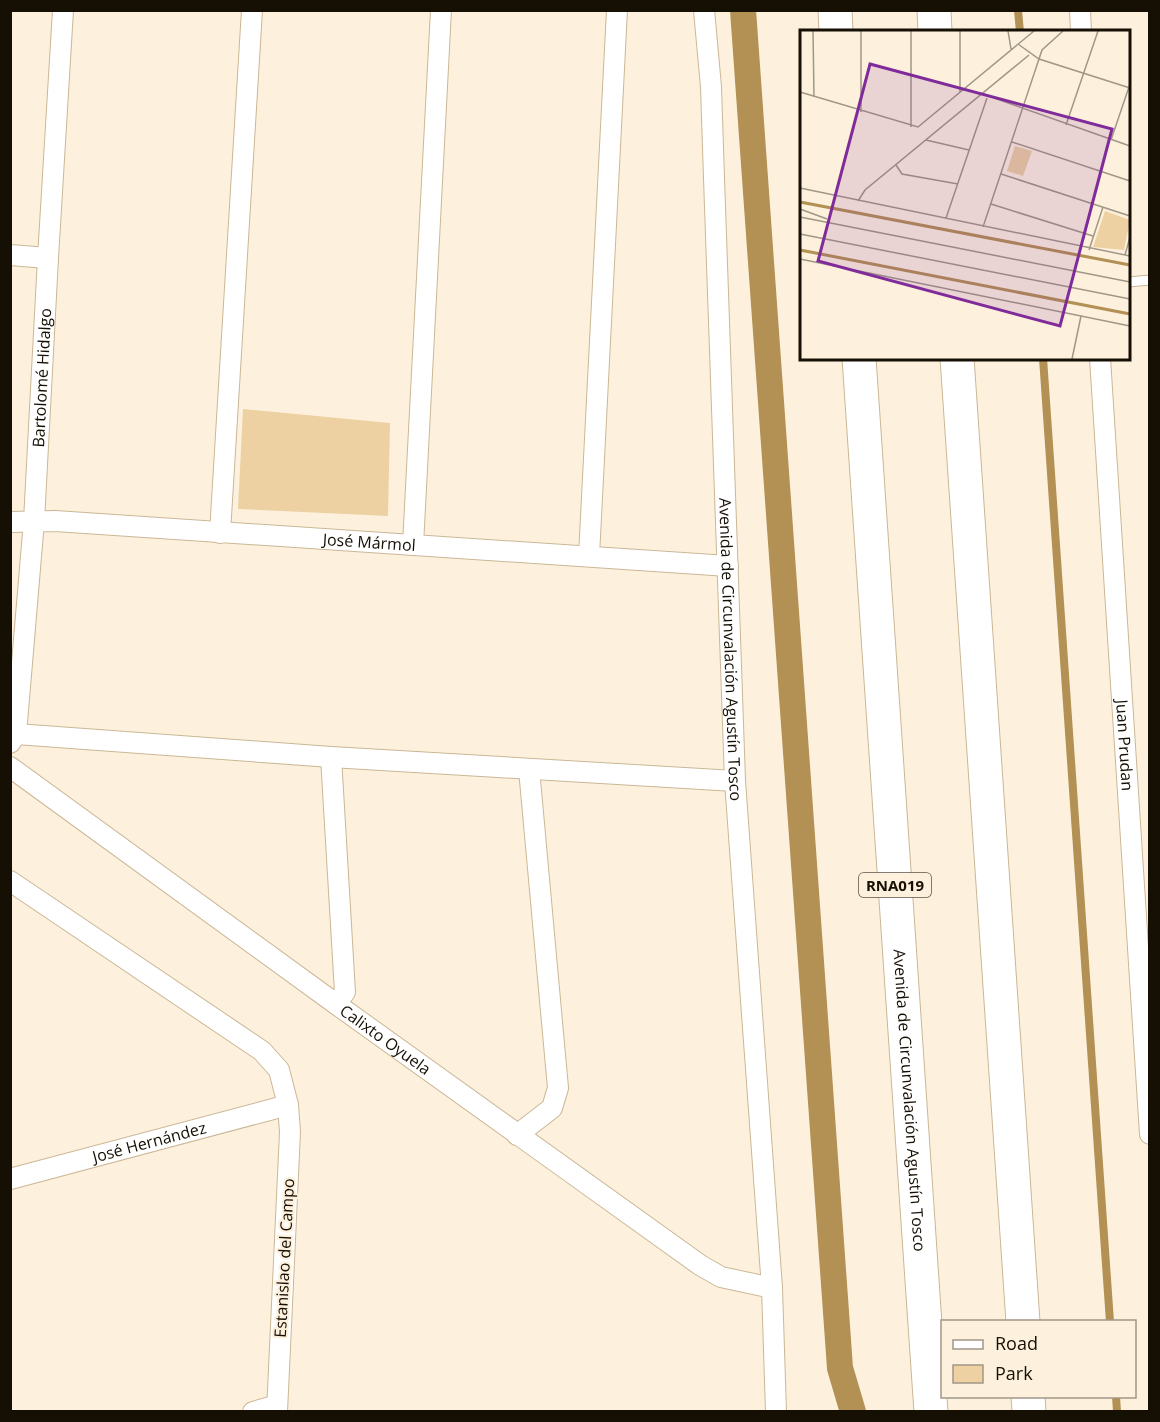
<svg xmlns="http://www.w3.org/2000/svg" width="1160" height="1422" font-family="'Open Sans',sans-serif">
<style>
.green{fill:#edd1a2}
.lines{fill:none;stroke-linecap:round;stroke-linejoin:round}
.stream{stroke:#b39053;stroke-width:8}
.canal{stroke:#b39053;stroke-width:26}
.service-casing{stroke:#cbb797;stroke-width:11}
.minor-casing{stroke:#cbb797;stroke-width:22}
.motorway-casing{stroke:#cbb797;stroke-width:35}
.service{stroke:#fff;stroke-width:9}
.minor{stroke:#fff;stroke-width:20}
.motorway{stroke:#fff;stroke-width:33}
.labels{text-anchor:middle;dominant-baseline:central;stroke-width:4.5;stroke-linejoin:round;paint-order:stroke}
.shield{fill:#fdf1dd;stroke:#5b5345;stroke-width:1.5}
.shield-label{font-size:15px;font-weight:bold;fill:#160f04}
.street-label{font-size:16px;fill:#160f04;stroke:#fdf1dd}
.inset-river{fill:none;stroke:#b39053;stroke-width:3}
.inset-road{fill:none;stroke:#a19786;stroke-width:1.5}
.view{fill:#7f2b9a;fill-opacity:0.15;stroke:#7f2b9a;stroke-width:3}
.inset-edge{fill:none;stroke:#160f04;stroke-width:3}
</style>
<rect width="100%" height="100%" fill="#fdf1dd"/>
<polygon class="green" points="243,409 390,423 388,516 238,509"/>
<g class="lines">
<g class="stream">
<polyline points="1018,10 1020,32"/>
<polyline points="1043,358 1110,1322"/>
<polyline points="1116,1396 1117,1412"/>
</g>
<polyline class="canal" points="743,10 840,1368 853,1412"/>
<defs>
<polyline id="service" points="1128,282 1150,280"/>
<g id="minor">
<path id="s1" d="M 704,10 L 711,87 L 714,178 L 735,781 L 772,1288 L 776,1412"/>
<polyline points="1080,10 1081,32"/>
<polyline points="10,255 48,258"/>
<path id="s2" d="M 1100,358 L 1150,1134"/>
<path id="s3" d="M 10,522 L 55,521 L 728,566"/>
<polyline points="220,533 252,10"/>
<polyline points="413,545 441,10"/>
<polyline points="589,556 617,10"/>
<polyline points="16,734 331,757 735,781"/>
<path id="s4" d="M 10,743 L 16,734 L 34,521 L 48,258 L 63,10"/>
<polyline points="331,757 345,992 336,1004"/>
<path id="s5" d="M 10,767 L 336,1004 L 700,1265 L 721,1277 L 772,1288"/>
<polyline points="10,881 262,1051 279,1070 288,1105 290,1132 277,1412"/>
<polyline points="517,1135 552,1108 558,1088 529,769"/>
<path id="s6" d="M 10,1179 L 288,1105"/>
<polyline points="253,1412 277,1405"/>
</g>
<g id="motorway">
<polyline points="835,10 836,32"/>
<polyline points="934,10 935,32"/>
<path id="s7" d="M 859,358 L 931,1412"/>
<polyline points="957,358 1023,1322"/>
<polyline points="1028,1396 1029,1412"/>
</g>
</defs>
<use href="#service" class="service-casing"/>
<use href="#minor" class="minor-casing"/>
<use href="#motorway" class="motorway-casing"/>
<use href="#service" class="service"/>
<use href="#minor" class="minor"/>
<use href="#motorway" class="motorway"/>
</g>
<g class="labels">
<rect class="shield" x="859" y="873" width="72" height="24" rx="4.5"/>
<g class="shield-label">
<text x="895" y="885">RNA019</text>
</g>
<g class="street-label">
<text stroke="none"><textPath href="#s4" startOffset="368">Bartolomé Hidalgo</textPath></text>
<text stroke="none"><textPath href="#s3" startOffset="360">José Mármol</textPath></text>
<text stroke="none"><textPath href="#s1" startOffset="640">Avenida de Circunvalación Agustín Tosco</textPath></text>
<text stroke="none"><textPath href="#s2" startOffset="388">Juan Prudan</textPath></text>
<text stroke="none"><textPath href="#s5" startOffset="464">Calixto Oyuela</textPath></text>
<text stroke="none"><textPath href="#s7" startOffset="744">Avenida de Circunvalación Agustín Tosco</textPath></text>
<text stroke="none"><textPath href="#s6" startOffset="144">José Hernández</textPath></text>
<text transform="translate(284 1258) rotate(-87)">Estanislao del Campo</text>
</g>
</g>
<g transform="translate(800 30)">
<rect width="330" height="330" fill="#fdf1dd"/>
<path d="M 215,116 L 232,121 L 223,146 L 207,141 ZM 305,181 L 330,190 L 324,220 L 293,217 Z" fill="#edd1a2"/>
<path class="inset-river" d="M 0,172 L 330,235M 0,220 L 330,284"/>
<path class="inset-road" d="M 13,1 L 14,67M 61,1 L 61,82M 111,1 L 111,97M 208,1 L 211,19M 218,14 L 239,29 L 330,58M 0,62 L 118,97 L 234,1M 160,62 L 160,1M 183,64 L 330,116M 266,95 L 298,1M 126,110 L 169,120M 311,110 L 330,54M 212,112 L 330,151M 96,135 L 102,144 L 158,154M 201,144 L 330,186M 0,158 L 330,226M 58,171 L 65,160 L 229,25M 191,174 L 293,206M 0,179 L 27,189M 0,187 L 330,252M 146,188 L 187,68M 183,197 L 242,20 L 263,1M 0,204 L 330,269M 289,220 L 303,177M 325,225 L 330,207M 0,229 L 330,296M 272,329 L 281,286"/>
<path class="view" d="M 70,34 L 312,99 L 260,296 L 18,231 Z"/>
<rect width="330" height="330" class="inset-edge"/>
</g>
<rect width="1160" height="1422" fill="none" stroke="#160f04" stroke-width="24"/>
<rect x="941" y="1320" width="195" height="78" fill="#fdf1dd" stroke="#a19786" stroke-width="1.5"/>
<rect x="953" y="1340" width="30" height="9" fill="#ffffff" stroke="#a19786" stroke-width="1.5"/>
<text x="995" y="1350" font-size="18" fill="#160f04">Road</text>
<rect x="953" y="1365" width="30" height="18" fill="#edd1a2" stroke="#a19786" stroke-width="1.5"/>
<text x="995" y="1380" font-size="18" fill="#160f04">Park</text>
</svg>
